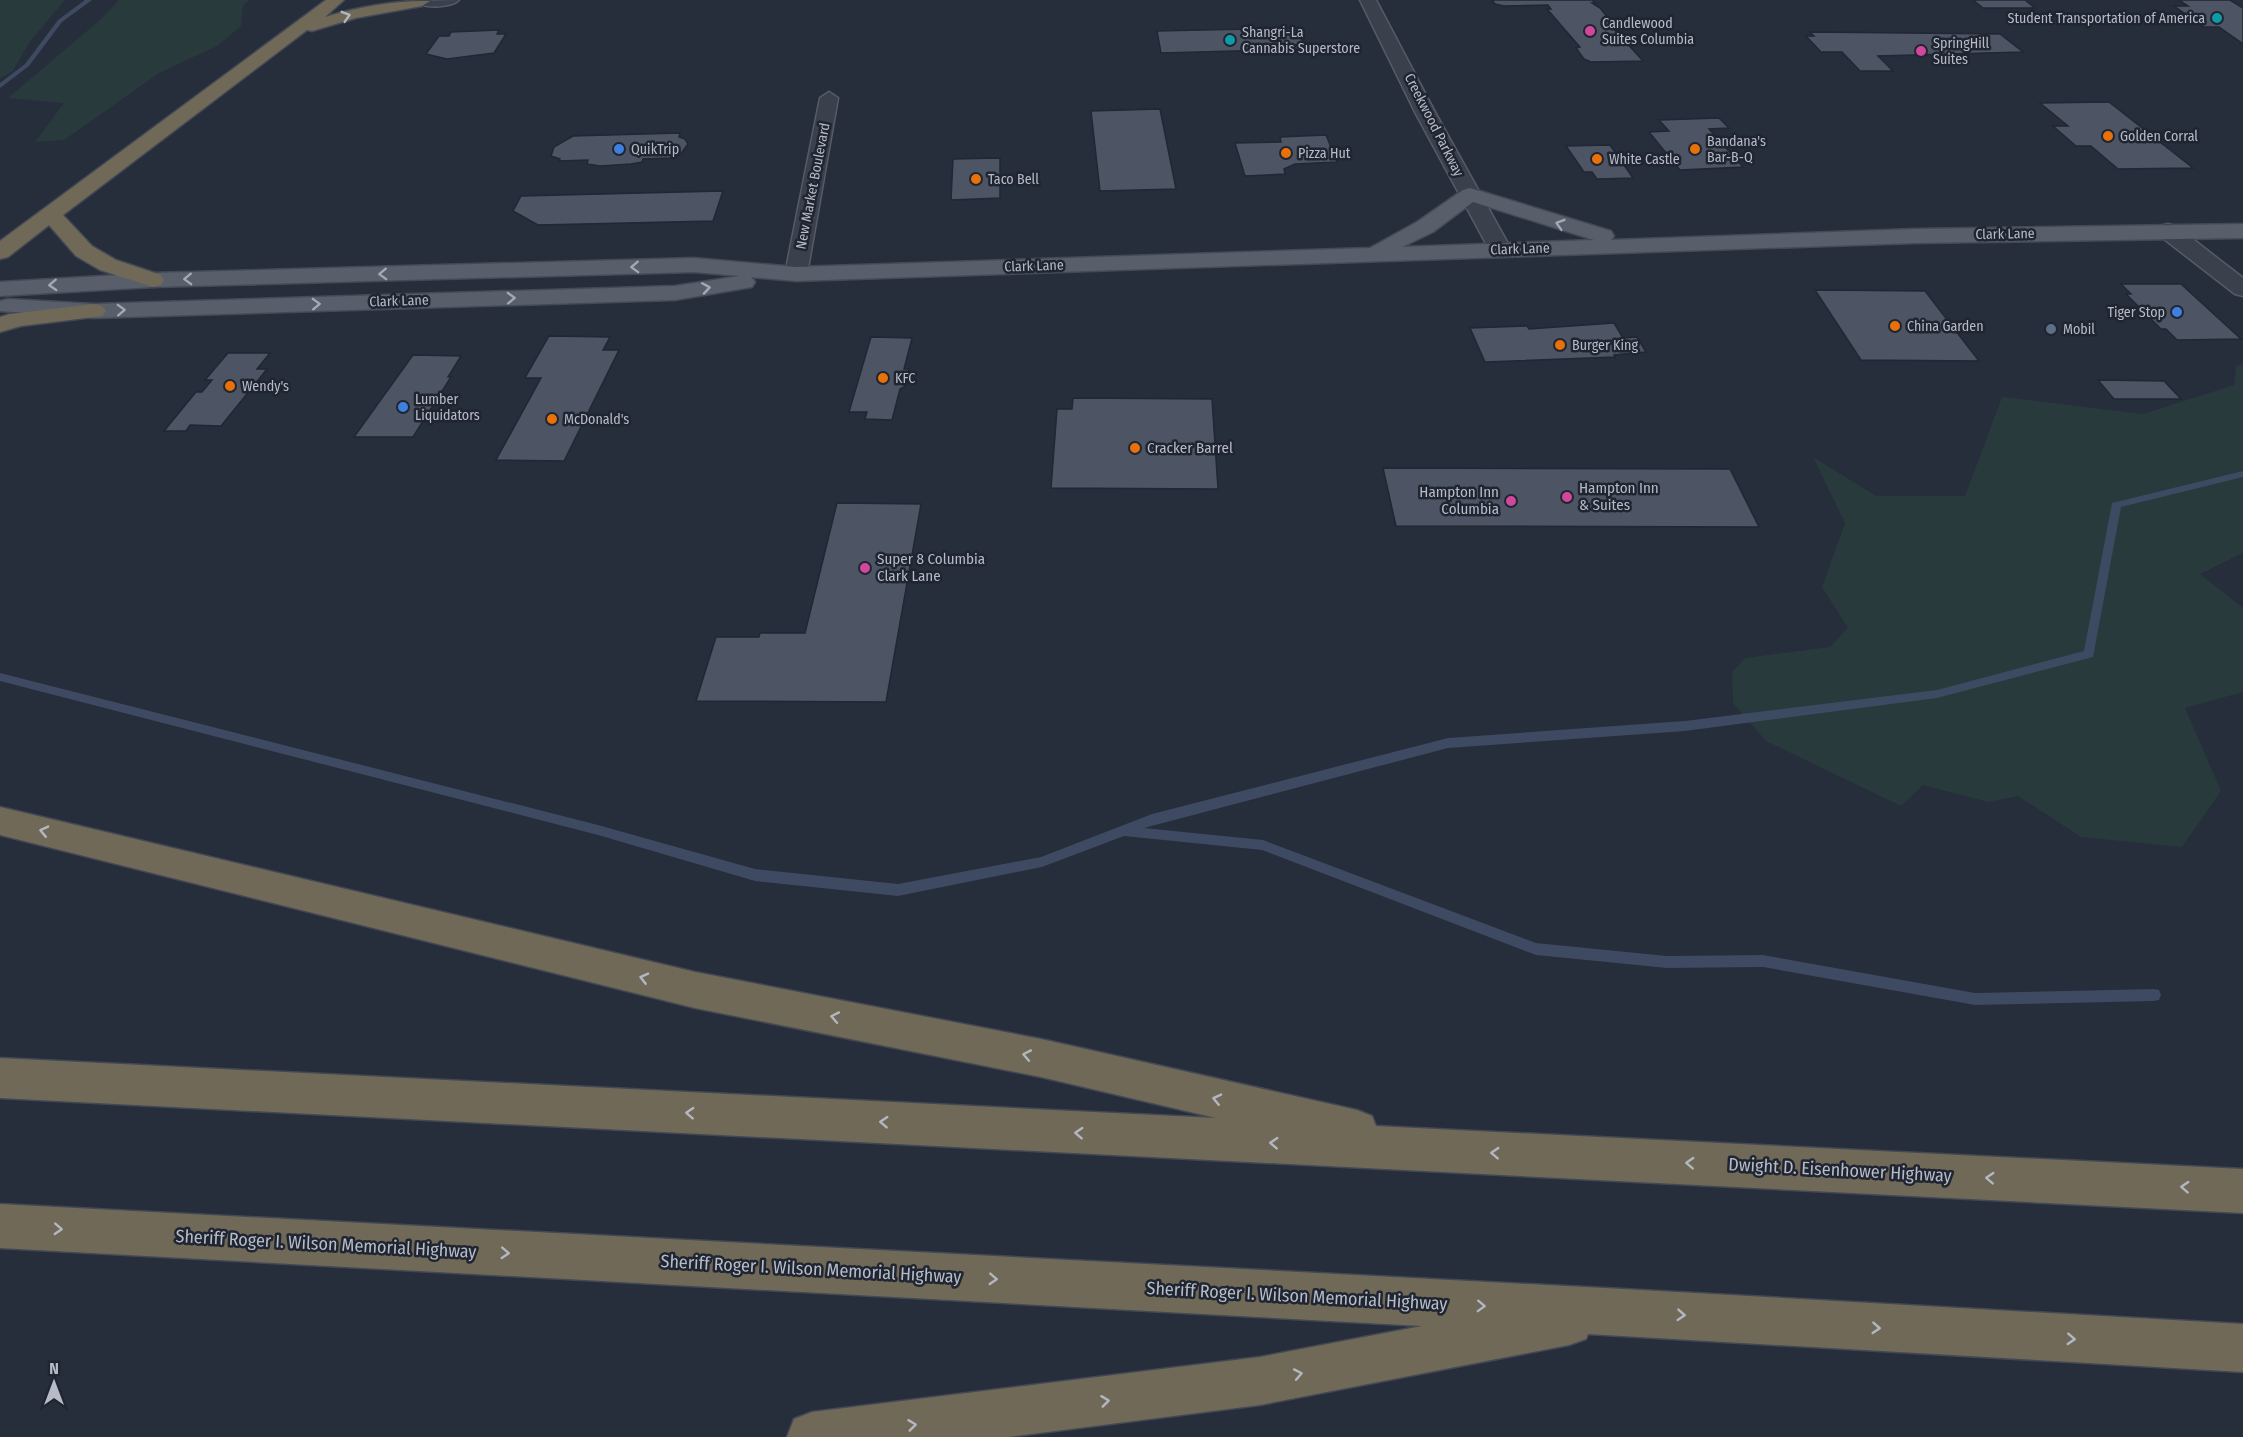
<svg xmlns="http://www.w3.org/2000/svg" width="2243" height="1437" font-family="'Fira Sans Condensed',sans-serif">
<style>
.green{fill:#293a3d}
.lines{fill:none;stroke-linecap:round;stroke-linejoin:round}
.stream{fill:#3d4a62;fill-rule:evenodd}
.building{fill:#4d5565;stroke:#212733;stroke-width:1.5}
.minor-casing{stroke:#555b67;stroke-width:3}
.major-casing{stroke:#434955;stroke-width:3}
.highway-casing{stroke:#424854;stroke-width:3}
.minor{fill:#3a404c;fill-rule:evenodd}
.major{fill:#585f6b;fill-rule:evenodd}
.highway{fill:#716958;fill-rule:evenodd}
.oneway{stroke:#b3b7c1}
.oneway2{stroke:#a3a9b5}
.culture-dot{fill:#0f9aa8;stroke:#1f2531;stroke-width:2}
.hotel-dot{fill:#d1479c;stroke:#1f2531;stroke-width:2}
.food-dot{fill:#e8710a;stroke:#1f2531;stroke-width:2}
.shop-dot{fill:#3f7fe0;stroke:#1f2531;stroke-width:2}
.service-dot{fill:#5c6f8a;stroke:#1f2531;stroke-width:2}
.labels{text-anchor:middle;dominant-baseline:central;stroke-width:5;stroke-linejoin:round;paint-order:stroke}
.far-poi-label{font-size:14px;fill:#b6bbc7;stroke:#1f2531;text-anchor:start}
.far-street-label{font-size:14px;fill:#b6bbc7;stroke:#1f2531}
.poi-label{font-size:15px;fill:#b6bbc7;stroke:#1f2531;text-anchor:start}
.near-street-label{font-size:18px;fill:#b6bbc7;stroke:#1f2531}
</style>
<rect width="100%" height="100%" fill="#262d3b"/>
<g class="green">
<polygon points="0,0 65,0 31,40 12,72 0,78"/>
<polygon points="119,0 250,0 243,5 241,26 217,46 159,73 64,140 35,142 64,103 8,98 100,20"/>
<polygon points="2243,364 2243,553 2200,574 2243,608 2243,692 2185,708 2221,791 2182,847 2081,837 2018,796 1988,802 1923,785 1901,806 1766,741 1733,703 1732,672 1745,658 1830,647 1848,628 1822,587 1845,523 1813,457 1876,496 1965,496 2002,397 2143,414 2234,385 2236,366"/>
</g>
<g class="lines">
<g class="stream">
<polygon points="85,0 92,0 62,22 29,66 0,88 0,83 25,64 58,20"/>
<polygon points="2243,471 2243,477 2121,507 2093,657 1937,698 1685,731 1448,748 1144,828 1263,840 1536,943 1667,956 1763,955 1975,993 2154,989 2159,990 2161,995 2159,1000 2154,1001 1975,1005 1763,967 1667,968 1536,955 1262,850 1124,836 1042,867 898,896 755,881 598,835 0,681 0,673 598,825 755,869 898,884 1041,857 1152,814 1448,738 1685,721 1937,690 2084,651 2112,503"/>
</g>
</g>
<g class="building">
<polygon points="1492,0 1592,0 1595,3 1592,3 1600,8 1618,30 1615,30 1643,61 1591,62 1584,59 1576,48 1580,47 1547,9 1551,9 1548,5 1504,6 1495,4"/>
<polygon points="1973,0 2025,0 2035,8 1983,8"/>
<polygon points="2179,0 2230,0 2243,8 2243,44 2219,27 2204,27 2174,6 2188,6"/>
<polygon points="1297,28 1306,49 1161,53 1157,31"/>
<polygon points="499,30 497,34 506,34 494,53 447,59 426,54 439,36 449,36 451,32"/>
<polygon points="1810,32 2000,34 2023,52 1878,56 1893,71 1860,71 1842,52 1821,52 1806,36 1814,36"/>
<polygon points="2109,102 2193,168 2118,169 2091,146 2076,146 2053,126 2068,126 2040,103"/>
<polygon points="1160,109 1176,189 1100,191 1091,111"/>
<polygon points="1719,118 1729,128 1709,129 1743,167 1680,170 1649,132 1669,131 1659,120"/>
<polygon points="680,133 679,137 685,139 688,144 680,155 670,158 643,159 642,162 631,164 600,166 587,164 588,160 559,161 560,159 551,156 554,147 573,136"/>
<polygon points="1326,135 1337,162 1295,164 1284,169 1285,174 1245,176 1235,143 1281,142 1280,137"/>
<polygon points="1610,145 1633,178 1597,179 1592,172 1584,172 1566,146"/>
<polygon points="1000,158 1000,198 951,200 953,159"/>
<polygon points="723,191 713,221 538,225 513,211 521,196"/>
<polygon points="2121,284 2181,284 2241,339 2177,340 2166,329 2161,329 2126,294 2131,294"/>
<polygon points="1815,290 1925,291 1979,361 1861,360"/>
<polygon points="1614,323 1623,338 1637,337 1646,352 1614,355 1615,357 1485,362 1470,328 1527,326 1529,329"/>
<polygon points="549,336 610,337 603,350 619,350 564,461 496,460 541,378 525,378"/>
<polygon points="871,337 912,338 904,369 909,369 904,387 900,389 892,420 865,419 867,412 849,412"/>
<polygon points="228,353 270,353 257,369 267,369 221,426 190,425 186,431 164,431 196,392 202,392 212,380 205,380"/>
<polygon points="413,355 461,356 448,377 451,377 413,437 354,437"/>
<polygon points="2098,380 2164,381 2181,399 2114,399"/>
<polygon points="1073,398 1212,399 1218,489 1051,488 1057,409 1072,409"/>
<polygon points="1383,468 1730,469 1759,527 1396,526"/>
<polygon points="837,503 921,504 886,702 696,701 716,637 759,637 760,633 805,633"/>
</g>
<g class="lines">
<defs>
<g id="minor">
<path d="M 459,0 C 451,8 422,9 414,1 Z"/>
<polygon points="1360,0 1376,0 1436,114 1511,249 1508,254 1492,254 1489,249 1416,114"/>
<polygon points="829,92 838,98 807,274 804,279 788,279 785,274 820,98"/>
<polygon points="2168,224 2176,226 2243,278 2243,296 2235,294 2160,236 2157,231 2160,226"/>
</g>
<path id="major" d="M 1470,188 L 1611,231 L 1614,236 L 1611,240 L 1915,229 L 2243,224 L 2243,238 L 1915,243 L 796,281 L 751,277 L 755,282 L 752,287 L 675,300 L 94,318 L 0,311 L 0,301 L 8,299 L 94,304 L 675,286 L 740,276 L 694,272 L 153,287 L 0,296 L 0,282 L 153,273 L 694,258 L 796,267 L 1370,248 L 1417,222 L 1463,190 ZM 1473,202 L 1594,240 L 1402,247 L 1433,232 Z"/>
<g id="highway">
<path d="M 326,0 L 344,0 L 325,17 C 356,7 398,0 430,1 L 422,6 L 356,18 L 312,31 L 307,30 L 63,215 L 92,246 L 116,260 L 161,275 L 164,280 L 161,285 L 153,287 L 100,270 L 76,256 L 49,225 L 8,257 L 0,259 L 0,241 Z"/>
<polygon points="94,304 102,306 106,311 102,316 21,326 0,332 0,317 10,314"/>
<polygon points="0,807 695,972 1041,1039 1357,1110 1372,1116 1376,1126 2243,1169 2243,1213 0,1098 0,1058 1216,1118 1041,1077 695,1008 0,835"/>
<polygon points="0,1204 1623,1289 2243,1324 2243,1372 1588,1334 1586,1339 1569,1345 1260,1405 1008,1437 787,1437 794,1419 812,1412 1260,1357 1422,1326 0,1248"/>
</g>
</defs>
<use href="#minor" class="minor-casing"/>
<use href="#major" class="major-casing"/>
<use href="#highway" class="highway-casing"/>
<use href="#minor" class="minor"/>
<use href="#major" class="major"/>
<use href="#highway" class="highway"/>
</g>
<defs><path id="oneway-chevron" d="M-2-3.5L2.5 0L-2 3.5" fill="none" stroke-width="1.6" stroke-linecap="round" stroke-linejoin="round" transform="scale(1.5)"/></defs>
<g class="oneway">
<use href="#oneway-chevron" transform="translate(346 16) rotate(-17)"/>
<use href="#oneway-chevron" transform="translate(44 831) rotate(-167)"/>
<use href="#oneway-chevron" transform="translate(644 978) rotate(-166)"/>
<use href="#oneway-chevron" transform="translate(835 1017) rotate(-169)"/>
<use href="#oneway-chevron" transform="translate(1027 1055) rotate(-169)"/>
<use href="#oneway-chevron" transform="translate(1217 1099) rotate(-167)"/>
<use href="#oneway-chevron" transform="translate(690 1113) rotate(-177)"/>
<use href="#oneway-chevron" transform="translate(884 1122) rotate(-177)"/>
<use href="#oneway-chevron" transform="translate(1079 1133) rotate(-177)"/>
<use href="#oneway-chevron" transform="translate(1274 1143) rotate(-177)"/>
<use href="#oneway-chevron" transform="translate(1495 1153) rotate(-177)"/>
<use href="#oneway-chevron" transform="translate(1690 1163) rotate(-177)"/>
<use href="#oneway-chevron" transform="translate(1990 1178) rotate(-177)"/>
<use href="#oneway-chevron" transform="translate(2185 1187) rotate(-177)"/>
<use href="#oneway-chevron" transform="translate(58 1229) rotate(3)"/>
<use href="#oneway-chevron" transform="translate(505 1253) rotate(3)"/>
<use href="#oneway-chevron" transform="translate(993 1279) rotate(3)"/>
<use href="#oneway-chevron" transform="translate(1481 1306) rotate(2)"/>
<use href="#oneway-chevron" transform="translate(1681 1315) rotate(4)"/>
<use href="#oneway-chevron" transform="translate(1876 1328) rotate(4)"/>
<use href="#oneway-chevron" transform="translate(2071 1339) rotate(3)"/>
<use href="#oneway-chevron" transform="translate(1298 1374) rotate(-11)"/>
<use href="#oneway-chevron" transform="translate(1105 1401) rotate(-7)"/>
<use href="#oneway-chevron" transform="translate(912 1425) rotate(-7)"/>
</g>
<g class="oneway2">
<use href="#oneway-chevron" transform="translate(1560 224) rotate(-163)"/>
<use href="#oneway-chevron" transform="translate(635 267) rotate(178)"/>
<use href="#oneway-chevron" transform="translate(383 274) rotate(178)"/>
<use href="#oneway-chevron" transform="translate(188 279) rotate(178)"/>
<use href="#oneway-chevron" transform="translate(53 285) rotate(177)"/>
<use href="#oneway-chevron" transform="translate(706 288) rotate(-9)"/>
<use href="#oneway-chevron" transform="translate(511 298) rotate(-2)"/>
<use href="#oneway-chevron" transform="translate(316 304) rotate(-2)"/>
<use href="#oneway-chevron" transform="translate(121 310) rotate(-2)"/>
</g>
<g class="culture-dot">
<circle cx="2217" cy="18" r="6"/>
<circle cx="1230" cy="40" r="6"/>
</g>
<g class="hotel-dot">
<circle cx="1590" cy="31" r="6"/>
<circle cx="1921" cy="51" r="6"/>
<circle cx="1567" cy="497" r="6"/>
<circle cx="1511" cy="501" r="6"/>
<circle cx="865" cy="568" r="6"/>
</g>
<g class="food-dot">
<circle cx="2108" cy="136" r="6"/>
<circle cx="1695" cy="149" r="6"/>
<circle cx="1286" cy="153" r="6"/>
<circle cx="1597" cy="159" r="6"/>
<circle cx="976" cy="179" r="6"/>
<circle cx="1895" cy="326" r="6"/>
<circle cx="1560" cy="345" r="6"/>
<circle cx="883" cy="378" r="6"/>
<circle cx="230" cy="386" r="6"/>
<circle cx="552" cy="419" r="6"/>
<circle cx="1135" cy="448" r="6"/>
</g>
<g class="shop-dot">
<circle cx="619" cy="149" r="6"/>
<circle cx="2177" cy="312" r="6"/>
<circle cx="403" cy="407" r="6"/>
</g>
<circle class="service-dot" cx="2051" cy="329" r="6"/>
<g class="labels">
<g class="far-poi-label">
<text x="2205" y="18" text-anchor="end">Student Transportation of America</text>
<text x="1602" y="23">Candlewood<tspan x="1602" dy="16">Suites Columbia</tspan></text>
<text x="1242" y="32">Shangri-La<tspan x="1242" dy="16">Cannabis Superstore</tspan></text>
<text x="1933" y="43">SpringHill<tspan x="1933" dy="16">Suites</tspan></text>
<text x="2120" y="136">Golden Corral</text>
<text x="1707" y="141">Bandana's<tspan x="1707" dy="16">Bar-B-Q</tspan></text>
<text x="631" y="149">QuikTrip</text>
<text x="1298" y="153">Pizza Hut</text>
<text x="1609" y="159">White Castle</text>
<text x="988" y="179">Taco Bell</text>
<text x="2165" y="312" text-anchor="end">Tiger Stop</text>
<text x="1907" y="326">China Garden</text>
<text x="2063" y="329">Mobil</text>
<text x="1572" y="345">Burger King</text>
<text x="895" y="378">KFC</text>
<text x="242" y="386">Wendy's</text>
<text x="415" y="399">Lumber<tspan x="415" dy="16">Liquidators</tspan></text>
<text x="564" y="419">McDonald's</text>
</g>
<g class="far-street-label">
<text transform="translate(1434 125) rotate(63)">Creekwood Parkway</text>
<text transform="translate(813 186) rotate(-79)">New Market Boulevard</text>
<text transform="translate(2005 234) rotate(-1)">Clark Lane</text>
<text transform="translate(1520 249) rotate(-2)">Clark Lane</text>
<text transform="translate(1034 266) rotate(-2)">Clark Lane</text>
<text transform="translate(399 301) rotate(-2)">Clark Lane</text>
</g>
<g class="poi-label">
<text x="1147" y="448">Cracker Barrel</text>
<text x="1579" y="488">Hampton Inn<tspan x="1579" dy="17">&amp; Suites</tspan></text>
<text x="1499" y="492" text-anchor="end">Hampton Inn<tspan x="1499" dy="17">Columbia</tspan></text>
<text x="877" y="559">Super 8 Columbia<tspan x="877" dy="17">Clark Lane</tspan></text>
</g>
<g class="near-street-label">
<text transform="translate(1840 1170) rotate(3)">Dwight D. Eisenhower Highway</text>
<text transform="translate(326 1244) rotate(3)">Sheriff Roger I. Wilson Memorial Highway</text>
<text transform="translate(811 1269) rotate(3)">Sheriff Roger I. Wilson Memorial Highway</text>
<text transform="translate(1297 1296) rotate(3)">Sheriff Roger I. Wilson Memorial Highway</text>
</g>
</g>
<g transform="translate(54 1383)" stroke="#1f2531" stroke-width="4.5" paint-order="stroke">
<path d="M0-4.5L10 22L0 15L-10 22Z" fill="#b6bbc7"/>
<text y="-9" font-size="16" font-weight="bold" text-anchor="middle" fill="#b6bbc7">N</text>
</g>
</svg>
